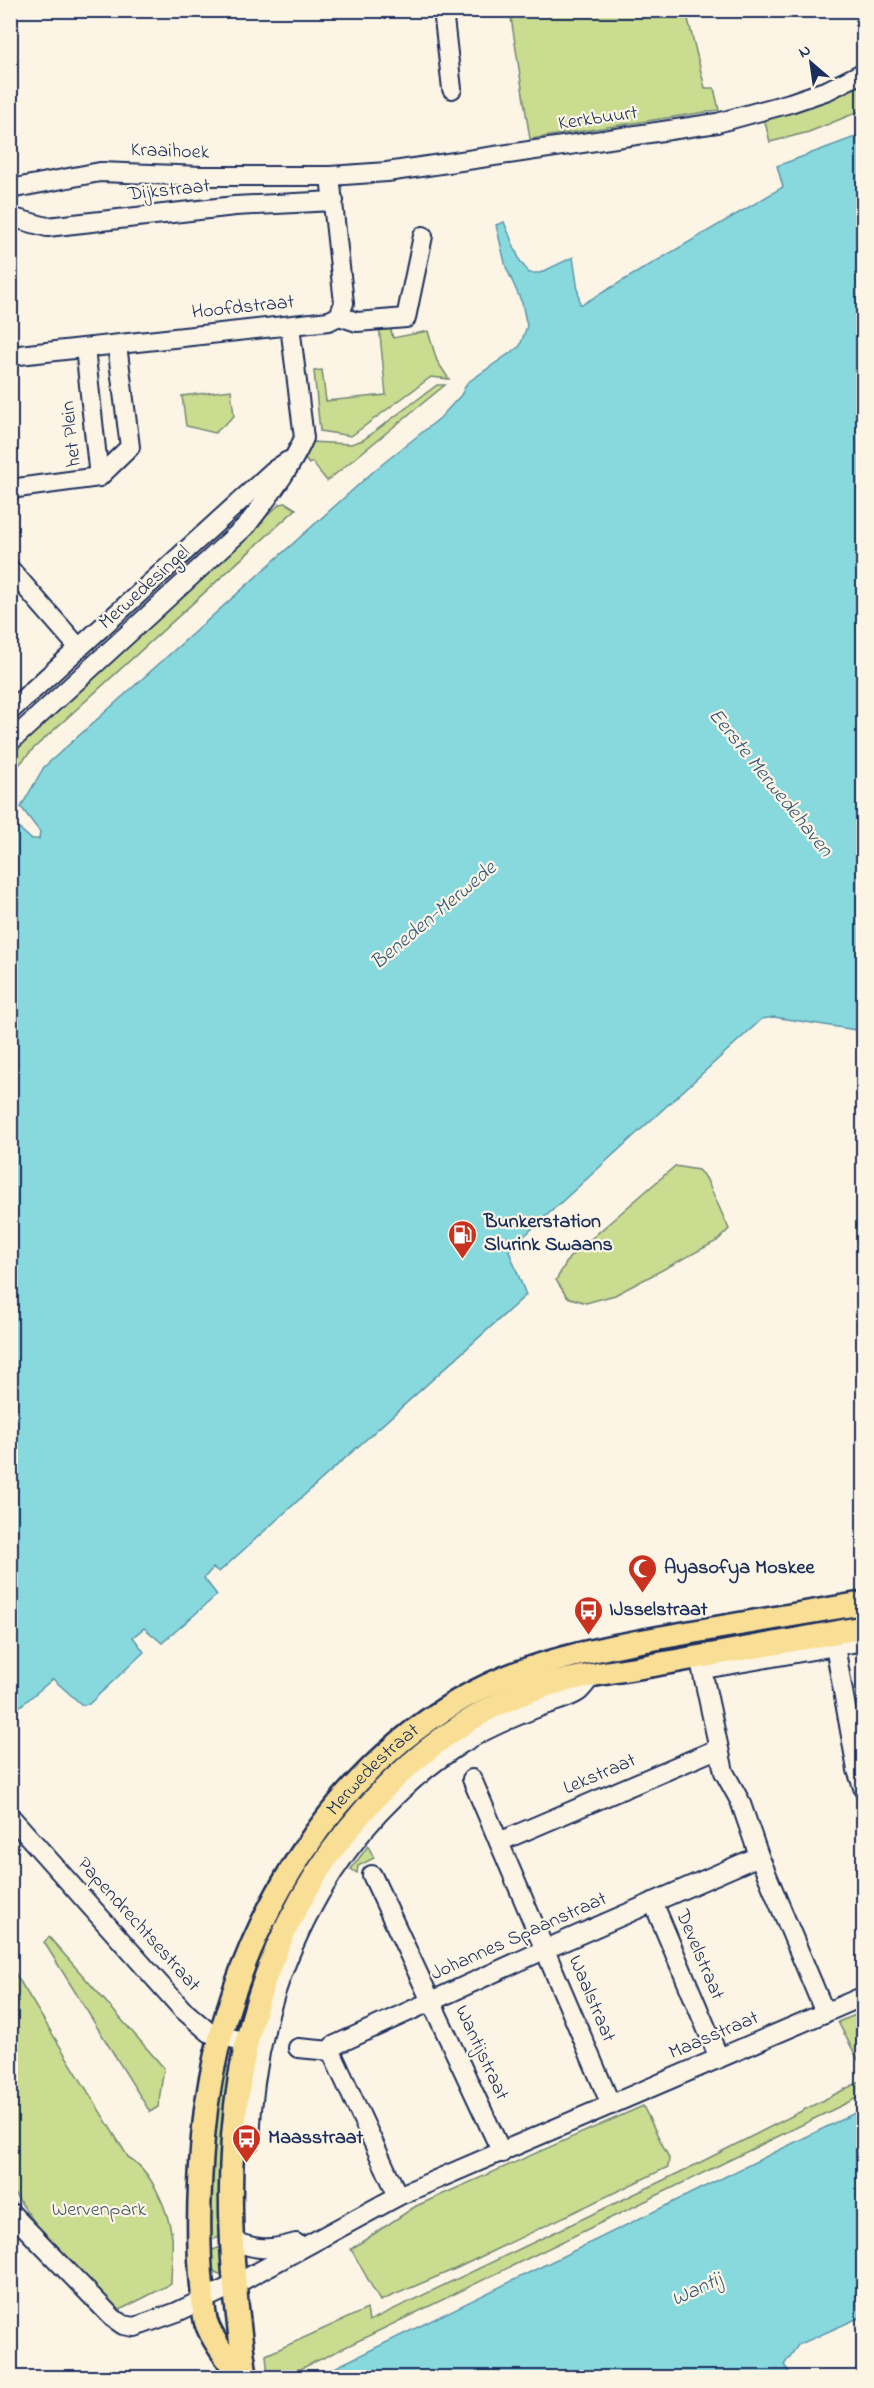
<svg xmlns="http://www.w3.org/2000/svg" width="874" height="2388" font-family="'Indie Flower',sans-serif">
<style>
.green{fill:#cadc90;stroke:#728677;stroke-width:1.5}
.water{fill:#88d9de;stroke:#5c95ab;stroke-width:1.5}
.lines{fill:none;stroke-linecap:round;stroke-linejoin:round}
.minor-casing{stroke:#1b2f5e;stroke-width:22}
.major-casing{stroke:#1b2f5e;stroke-width:27}
.minor{stroke:#fcf5e5;stroke-width:18}
.major{stroke:#f9df96;stroke-width:22}
.labels{text-anchor:middle;dominant-baseline:central;stroke-width:4.5;stroke-linejoin:round;paint-order:stroke}
.street-label{font-size:20px;fill:#1b2f5e;stroke:#fcf5e5}
.poi-label{font-size:20px;font-weight:bold;fill:#1b2f5e;stroke:#fcf5e5;text-anchor:start}
.park-label{font-size:20px;fill:#475a6a;stroke:#fcf5e5}
.water-label{font-size:21px;font-style:italic;fill:#365a7e;stroke:#fcf5e5}
</style>
<rect width="100%" height="100%" fill="#fcf5e5"/>
<filter id="ink" filterUnits="userSpaceOnUse"><feTurbulence type="fractalNoise" baseFrequency=".0167" numOctaves="2"/><feDisplacementMap in="SourceGraphic" scale="12" xChannelSelector="R" yChannelSelector="G"/><feConvolveMatrix kernelMatrix="1 2 1 2 8 2 1 2 1" color-interpolation-filters="sRGB"/></filter>
<g filter="url(#ink)">
<g class="green">
<polygon points="510,11 686,11 705,88 714,88 719,110 530,139"/>
<polygon points="863,83 863,110 809,132 770,142 764,118 808,107"/>
<polygon points="379,325 390,327 393,338 428,331 437,361 449,379 431,377 351,436 320,431 314,371 322,370 326,401 386,395"/>
<polygon points="437,385 445,385 327,481 312,462 309,464 305,459 309,442 351,444 363,440"/>
<polygon points="231,390 234,416 215,433 186,426 182,396"/>
<polygon points="286,503 296,509 33,749 11,774 11,756 18,739 280,504"/>
<polygon points="675,1166 698,1170 706,1178 729,1229 717,1241 615,1295 586,1303 567,1297 556,1280 569,1258"/>
<polygon points="368,1846 374,1858 358,1866 357,1873 351,1869"/>
<polygon points="49,1937 164,2068 158,2107 150,2112 44,1942"/>
<path d="M 10,1965 L 128,2157 C 152,2171 168,2210 172,2237 C 173,2252 171,2269 171,2284 L 100,2320 L 96,2309 L 11,2189 Z"/>
<polygon points="863,2012 864,2069 863,2069 838,2022"/>
<polygon points="221,2066 233,2068 222,2236 207,2242 207,2192"/>
<polygon points="863,2080 863,2095 284,2377 268,2377 266,2355 367,2309 369,2321 693,2166"/>
<polygon points="643,2106 669,2158 668,2167 455,2269 380,2301 351,2249 416,2206"/>
<polygon points="221,2247 222,2274 219,2275 214,2272 207,2252"/>
</g>
<g class="water">
<polygon points="863,134 863,1031 774,1017 762,1019 510,1249 509,1251 526,1295 219,1572 213,1568 204,1578 217,1595 162,1643 144,1628 133,1637 144,1652 89,1704 82,1705 53,1679 11,1714 11,821 31,839 39,839 40,832 21,807 44,767 375,470 440,418 461,395 467,383 520,346 527,326 522,303 506,267 496,225 504,222 520,261 529,273 540,273 573,257 580,304 583,304 783,187 777,166"/>
<polygon points="863,2109 863,2316 798,2345 784,2365 793,2377 316,2377"/>
</g>
<g class="lines">
<defs>
<g id="minor">
<polyline points="443,10 452,89"/>
<polyline points="10,189 100,172 202,176 330,176 387,172 717,123 790,103 828,90 864,72"/>
<polyline points="10,217 47,227 235,206 334,201"/>
<polyline points="339,316 357,322 406,318 423,236"/>
<polyline points="85,348 99,477 130,447 117,345"/>
<polyline points="10,356 329,321 339,316 344,303 330,176"/>
<polyline points="10,489 99,477"/>
<polyline points="10,569 79,648"/>
<polyline points="10,711 273,471 288,461"/>
<path d="M 10,742 L 247,525 C 268,497 290,470 304,438 L 290,326"/>
<polyline points="835,1646 857,1770 864,1790"/>
<polyline points="699,1656 724,1772 740,1801 759,1856 825,2013"/>
<polyline points="704,1669 864,1641"/>
<polyline points="472,1779 611,2105"/>
<polyline points="10,1816 182,2009 210,2033 247,2042"/>
<polyline points="499,1842 717,1749"/>
<polyline points="372,1875 502,2153"/>
<polyline points="653,1902 719,2058"/>
<polyline points="298,2048 331,2051"/>
<polyline points="331,2051 333,2046 546,1949 759,1856"/>
<polyline points="331,2051 398,2196"/>
<path d="M 232,2147 L 250,2142 C 255,1985 327,1831 461,1744 C 485,1729 513,1717 539,1707 C 551,1702 568,1699 578,1692 C 583,1688 588,1680 593,1675"/>
<polyline points="10,2212 113,2318 123,2325 135,2327 177,2312 236,2284 398,2196 864,1996"/>
<path d="M 230,2240 C 257,2250 268,2251 296,2243"/>
</g>
<g id="major">
<path id="s1" d="M 242,2378 C 229,2361 213,2342 206,2322 C 203,2311 203,2298 202,2286 C 197,2237 199,2186 203,2137 C 219,1945 339,1733 528,1669 C 583,1650 641,1641 698,1631 C 753,1622 808,1612 864,1603"/>
<path d="M 246,2378 C 215,2171 221,1971 367,1807 C 412,1757 470,1711 535,1689 C 571,1677 611,1672 648,1666 C 720,1653 792,1641 864,1627"/>
</g>
</defs>
<use href="#minor" class="minor-casing"/>
<use href="#major" class="major-casing"/>
<use href="#minor" class="minor"/>
<use href="#major" class="major"/>
</g>
</g>
<defs>
<symbol id="fuel-pin" viewBox="-11 -11 22 30"><path d="M0 17L-7.5 6A9.5 9.5 0 1 1 7.5 6Z" fill="#c8321e" stroke="#fcf5e5"/><path d="M-5.5-6h7V0h2V4h1.3V-2.5L3-4.5l.8-.8L6-3V5H2.5V1h-1V6h-7ZM-4.2-4.7v3.2H.2V-4.7Z" fill="#fff"/></symbol>
<symbol id="mosque-pin" viewBox="-11 -11 22 30"><path d="M0 17L-7.5 6A9.5 9.5 0 1 1 7.5 6Z" fill="#c8321e" stroke="#fcf5e5"/><path d="M3.5-4.9A6 6 0 1 0 3.5 4.9A5 5 0 1 1 3.5-4.9Z" fill="#fff"/></symbol>
<symbol id="bus-pin" viewBox="-11 -11 22 30"><path d="M0 17L-7.5 6A9.5 9.5 0 1 1 7.5 6Z" fill="#c8321e" stroke="#fcf5e5"/><path d="M-5-6H5V4H4V6H2V4H-2V6H-4V4H-5ZM-3.5-4V0h7V-4ZM-3.5 1.2v1.5H-2V1.2ZM2 1.2v1.5H3.5V1.2Z" fill="#fff"/></symbol>
</defs>
<g fill-rule="evenodd">
<use href="#fuel-pin" x="446" y="1218" width="33" height="45"/>
<use href="#mosque-pin" x="626" y="1552" width="33" height="45"/>
<use href="#bus-pin" x="572" y="1594" width="33" height="45"/>
<use href="#bus-pin" x="230" y="2122" width="33" height="45"/>
</g>
<g class="labels">
<g class="street-label">
<text transform="translate(598 119) rotate(-8)">Kerkbuurt</text>
<text transform="translate(170 152) rotate(2)">Kraaihoek</text>
<text transform="translate(169 191) rotate(-6)">Dijkstraat</text>
<text transform="translate(243 308) rotate(-6)">Hoofdstraat</text>
<text transform="translate(72 434) rotate(-96)">het Plein</text>
<text transform="translate(145 588) rotate(-42)">Merwedesingel</text>
<text stroke="none"><textPath href="#s1" startOffset="666">Merwedestraat</textPath></text>
<text transform="translate(600 1775) rotate(-23)">Lekstraat</text>
<text transform="translate(138 1925) rotate(48)">Papendrechtsestraat</text>
<text transform="translate(519 1937) rotate(-24)">Johannes Spaanstraat</text>
<text transform="translate(699 1955) rotate(67)">Develstraat</text>
<text transform="translate(591 1999) rotate(67)">Waalstraat</text>
<text transform="translate(714 2036) rotate(-23)">Maasstraat</text>
<text transform="translate(481 2053) rotate(65)">Wantijstraat</text>
</g>
<g class="poi-label">
<text x="484" y="1222">Bunkerstation<tspan x="484" dy="23">Slurink Swaans</tspan></text>
<text x="664" y="1568">Ayasofya Moskee</text>
<text x="609" y="1610">IJsselstraat</text>
<text x="268" y="2138">Maasstraat</text>
</g>
<g class="park-label">
<text x="99" y="2210">Wervenpark</text>
</g>
<g class="water-label">
<text transform="translate(770 783) rotate(51)">Eerste Merwedehaven</text>
<text transform="translate(434 916) rotate(-40)">Beneden-Merwede</text>
<text transform="translate(697 2290) rotate(-26)">Wantij</text>
</g>
</g>
<rect width="874" height="2388" fill="none" stroke="#fcf5e5" stroke-width="36"/>
<rect x="18" y="18" width="838" height="2352" fill="none" stroke="#1b2f5e" stroke-width="2" filter="url(#ink)"/>
<g transform="translate(811 63) rotate(331)" stroke="#fcf5e5" stroke-width="4.5" paint-order="stroke">
<path d="M0-4.5L10 22L0 15L-10 22Z" fill="#1b2f5e"/>
<text y="-9" font-size="16" font-weight="bold" text-anchor="middle" fill="#1b2f5e">N</text>
</g>
</svg>
